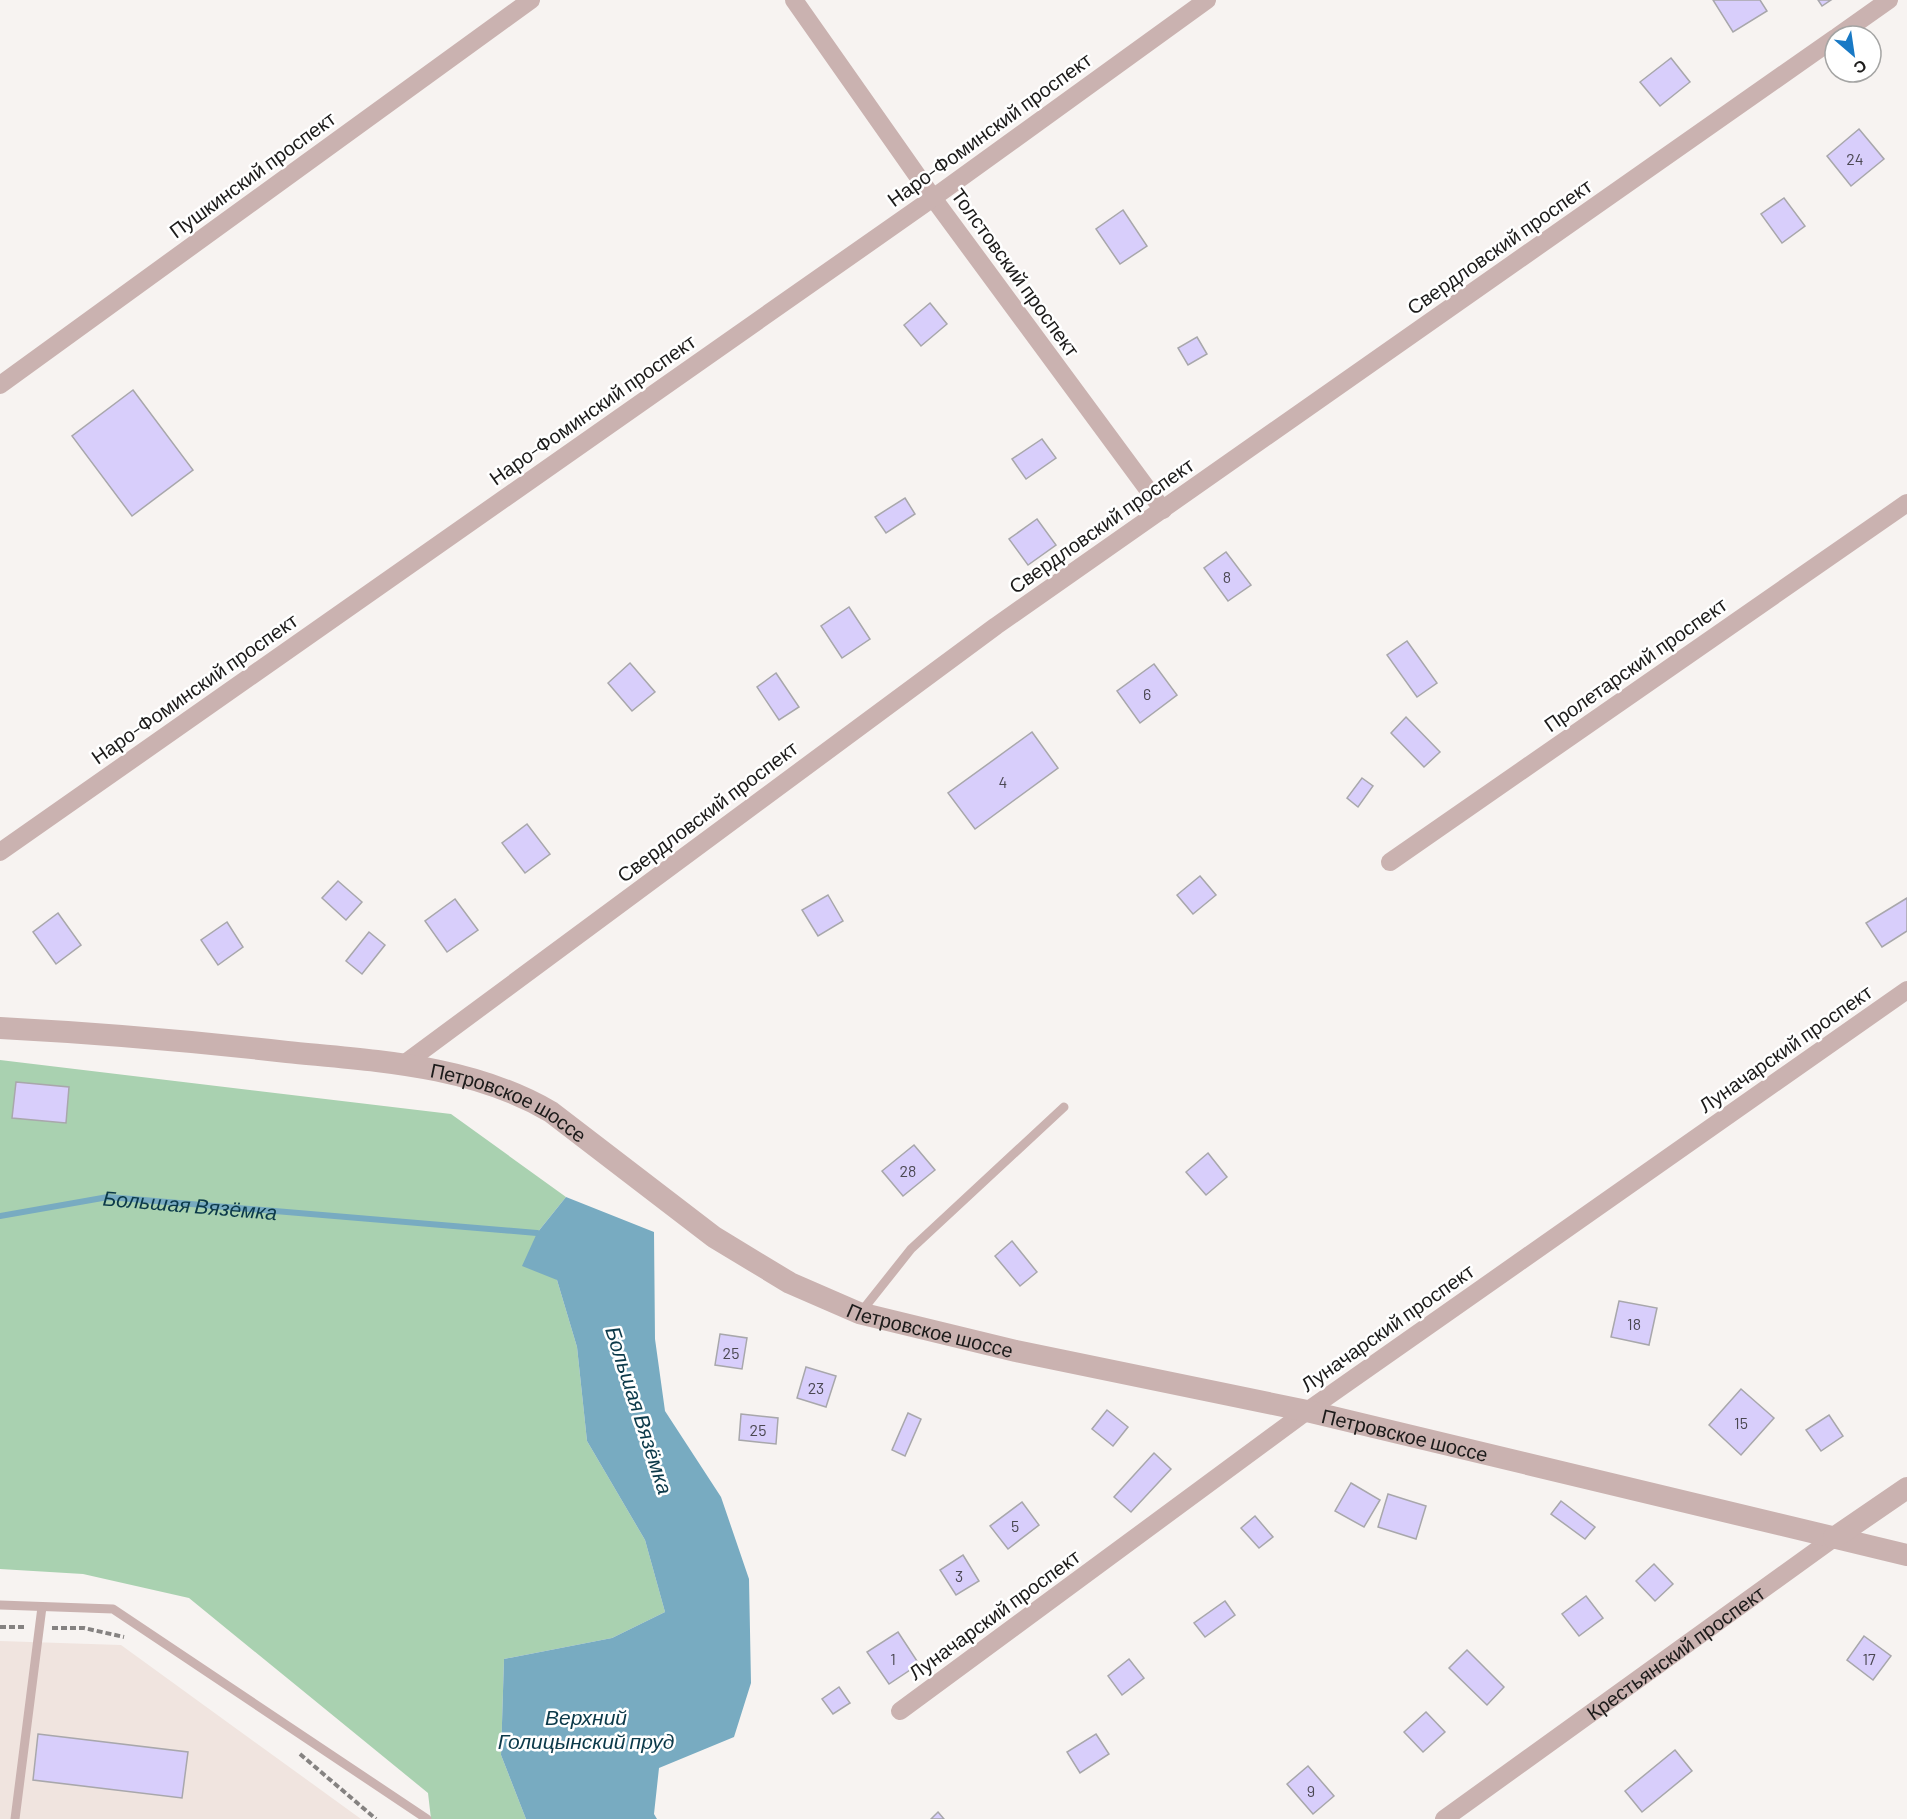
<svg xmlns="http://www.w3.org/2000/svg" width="1907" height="1819" font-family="Barlow,sans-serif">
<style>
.built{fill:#f0e4df}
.forest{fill:#a9d1b0}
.water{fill:#78abc1}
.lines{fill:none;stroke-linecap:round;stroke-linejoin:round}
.stream{stroke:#78abc1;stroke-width:6}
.building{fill:#d8cefb;stroke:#a8a7ab;stroke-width:1.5}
.path{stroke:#858281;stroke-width:4;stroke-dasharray:6 3;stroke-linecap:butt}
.service{stroke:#cab2b0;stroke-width:9}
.minor{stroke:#cab2b0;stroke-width:18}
.tertiary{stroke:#cab2b0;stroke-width:22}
.labels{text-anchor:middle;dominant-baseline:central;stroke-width:5;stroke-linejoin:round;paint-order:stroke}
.number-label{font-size:16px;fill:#4b4852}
.street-label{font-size:20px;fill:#1c1b1a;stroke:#fff}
.water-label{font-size:21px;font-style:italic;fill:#0b3949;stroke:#fff}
</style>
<rect width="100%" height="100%" fill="#f7f3f1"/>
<polygon class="built" points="0,1641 121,1645 361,1819 0,1819"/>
<polygon class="forest" points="0,1060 451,1114 566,1197 537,1233 557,1280 577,1347 587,1441 645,1540 665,1612 612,1638 504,1659 501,1755 526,1819 431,1819 428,1793 189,1598 83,1574 0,1569"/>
<polygon class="water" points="566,1197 654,1232 655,1339 665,1411 721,1497 749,1579 751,1683 734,1737 659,1768 654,1814 657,1819 526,1819 501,1755 504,1659 612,1638 665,1612 645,1540 587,1441 577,1347 557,1280 522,1266 537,1233"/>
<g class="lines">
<path class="stream" id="s1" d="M 0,1216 L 108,1197 L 537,1233"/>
</g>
<g class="building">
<polygon points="1713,0 1760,0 1767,11 1733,32"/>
<polygon points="1818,0 1831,0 1822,6"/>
<polygon points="1671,58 1690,82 1660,106 1640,82"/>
<polygon points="1859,129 1884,159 1851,186 1827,156"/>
<polygon points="1784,198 1805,226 1782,243 1761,214"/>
<polygon points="1123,210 1147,246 1120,264 1096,229"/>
<polygon points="930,303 947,324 921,346 904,325"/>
<polygon points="1197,337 1207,354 1188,365 1178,348"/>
<polygon points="133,390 193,470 132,516 72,436"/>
<polygon points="1042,439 1056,458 1026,479 1012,459"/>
<polygon points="905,498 915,514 886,533 875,517"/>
<polygon points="1037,519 1056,545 1028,565 1009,539"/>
<polygon points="1226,552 1251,585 1228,601 1204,568"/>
<polygon points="849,607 870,639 842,658 821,626"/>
<polygon points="1407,641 1437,683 1417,697 1387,655"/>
<polygon points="630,663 655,692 632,711 608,683"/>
<polygon points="1154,664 1177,695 1140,723 1117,691"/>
<polygon points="776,673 799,707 779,720 757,687"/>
<polygon points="1406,717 1440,752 1424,767 1391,733"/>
<polygon points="1032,732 1058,768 975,829 948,793"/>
<polygon points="1362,778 1373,786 1358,807 1347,798"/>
<polygon points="527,824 550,854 525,873 502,843"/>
<polygon points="1200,876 1216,895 1193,914 1177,895"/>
<polygon points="338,881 362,902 346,920 322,898"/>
<polygon points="828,895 843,921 818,936 802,910"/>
<polygon points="1907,898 1907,931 1882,947 1866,923"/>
<polygon points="455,899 478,930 447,952 425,921"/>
<polygon points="58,913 81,945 56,964 33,932"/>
<polygon points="227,922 243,947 218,965 201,940"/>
<polygon points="369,932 385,945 362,974 346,961"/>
<polygon points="16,1082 69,1087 66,1123 12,1118"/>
<polygon points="914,1145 935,1170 903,1196 882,1171"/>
<polygon points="1208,1153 1227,1177 1206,1195 1186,1172"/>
<polygon points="1012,1241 1037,1272 1020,1286 995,1256"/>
<polygon points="1619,1301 1657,1308 1649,1345 1611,1337"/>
<polygon points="720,1334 747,1338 742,1369 715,1365"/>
<polygon points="806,1367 836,1376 826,1407 797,1398"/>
<polygon points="1741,1389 1774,1418 1741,1455 1709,1425"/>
<polygon points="1107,1410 1128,1427 1113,1446 1092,1429"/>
<polygon points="908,1413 921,1419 905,1456 892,1450"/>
<polygon points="741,1414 778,1418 776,1444 739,1440"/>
<polygon points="1829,1415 1843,1436 1821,1451 1806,1430"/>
<polygon points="1154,1453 1171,1469 1131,1512 1114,1497"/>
<polygon points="1351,1483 1380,1500 1364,1527 1335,1511"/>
<polygon points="1388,1494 1426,1506 1416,1539 1378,1527"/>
<polygon points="1561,1501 1595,1527 1585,1539 1551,1514"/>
<polygon points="1022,1502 1039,1525 1008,1549 990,1526"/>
<polygon points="1255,1516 1273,1537 1259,1548 1241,1528"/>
<polygon points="963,1555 979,1581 956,1595 940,1570"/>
<polygon points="1654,1564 1673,1584 1655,1601 1636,1581"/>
<polygon points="1586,1596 1603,1618 1579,1636 1562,1614"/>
<polygon points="1225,1601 1235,1615 1205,1637 1194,1623"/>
<polygon points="898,1632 919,1664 889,1684 867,1652"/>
<polygon points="1864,1636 1891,1656 1873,1680 1847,1660"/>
<polygon points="1467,1650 1504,1687 1487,1705 1449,1668"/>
<polygon points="1129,1659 1144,1678 1122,1695 1108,1676"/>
<polygon points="839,1687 850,1703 833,1714 822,1699"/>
<polygon points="1426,1712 1445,1732 1423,1752 1404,1732"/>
<polygon points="38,1734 188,1752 182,1798 33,1780"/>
<polygon points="1096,1734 1109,1754 1080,1773 1067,1752"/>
<polygon points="1675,1750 1692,1771 1642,1812 1625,1791"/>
<polygon points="1308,1766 1334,1796 1313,1814 1287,1784"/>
<polygon points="938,1812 944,1819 931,1819"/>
</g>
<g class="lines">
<g class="path">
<polyline points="0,1627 26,1627"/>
<polyline points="52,1628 84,1628 124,1637"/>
<polyline points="300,1754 376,1819"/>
</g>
<g class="service">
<polyline points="861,1312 911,1249 1064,1107"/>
<polyline points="0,1605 113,1609 427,1819"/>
<polyline points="15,1819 42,1607"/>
</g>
<g class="minor">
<polyline points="794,0 933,198 1163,510"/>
<polyline points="1838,36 1889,0"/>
<polyline points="0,385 531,0"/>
<polyline points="0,852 933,198 1207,0"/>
<polyline points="1390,862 1907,503"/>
<polyline points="404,1064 996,626 1835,38"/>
<polyline points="900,1711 1307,1411 1907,990"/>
<path id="s2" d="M 1444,1819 L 1834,1538"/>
</g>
<g class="tertiary">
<path id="s3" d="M 0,1028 C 96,1033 191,1041 287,1052 C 377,1061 471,1065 551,1112 L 714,1237 L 790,1283 L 859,1313 L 1016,1351 L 1307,1411 L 1907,1555"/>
<polyline points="1834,1538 1907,1488"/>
</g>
</g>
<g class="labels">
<g class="number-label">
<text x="1855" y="158">24</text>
<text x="1227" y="576">8</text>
<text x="1147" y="693">6</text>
<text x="1003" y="781">4</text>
<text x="908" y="1170">28</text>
<text x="1634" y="1323">18</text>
<text x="731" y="1352">25</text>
<text x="816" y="1387">23</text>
<text x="1741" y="1422">15</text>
<text x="758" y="1429">25</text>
<text x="1015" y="1525">5</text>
<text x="959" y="1575">3</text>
<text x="893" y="1658">1</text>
<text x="1869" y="1658">17</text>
<text x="1311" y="1790">9</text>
</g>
<g class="street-label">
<text transform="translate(989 129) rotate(-36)">Наро-Фоминский проспект</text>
<text transform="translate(252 174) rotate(-36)">Пушкинский проспект</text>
<text transform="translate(1499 246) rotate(-35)">Свердловский проспект</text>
<text transform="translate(1016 272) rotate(54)">Толстовский проспект</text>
<text transform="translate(592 409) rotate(-35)">Наро-Фоминский проспект</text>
<text transform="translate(1101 525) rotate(-35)">Свердловский проспект</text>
<text transform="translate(1635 664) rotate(-35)">Пролетарский проспект</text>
<text transform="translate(194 688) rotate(-35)">Наро-Фоминский проспект</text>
<text transform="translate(707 811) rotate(-37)">Свердловский проспект</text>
<text transform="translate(1785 1048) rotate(-35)">Луначарский проспект</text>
<text stroke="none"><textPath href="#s3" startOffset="518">Петровское шоссе</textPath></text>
<text transform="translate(1387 1327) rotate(-35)">Луначарский проспект</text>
<text stroke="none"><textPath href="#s3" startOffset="1004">Петровское шоссе</textPath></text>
<text stroke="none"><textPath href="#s3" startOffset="1490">Петровское шоссе</textPath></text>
<text transform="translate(994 1614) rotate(-36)">Луначарский проспект</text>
<text stroke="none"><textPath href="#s2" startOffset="285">Крестьянский проспект</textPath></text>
</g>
<g class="water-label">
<text stroke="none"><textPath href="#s1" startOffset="192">Большая Вязёмка</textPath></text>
<text transform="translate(640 1410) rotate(72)">Большая Вязёмка</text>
<text x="586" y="1716">Верхний<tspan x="586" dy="24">Голицынский пруд</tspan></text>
</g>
</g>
<g transform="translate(1853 54) rotate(151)"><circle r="28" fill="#ffffff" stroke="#a4a4a3" stroke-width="1.5"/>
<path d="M0-4.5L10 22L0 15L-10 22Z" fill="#1879c5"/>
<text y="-9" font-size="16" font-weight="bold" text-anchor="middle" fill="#1c1b1a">С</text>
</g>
</svg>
